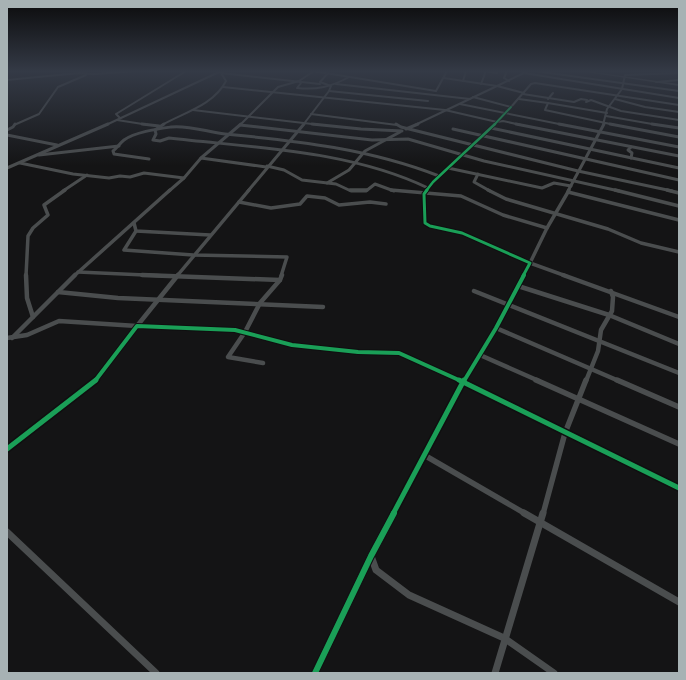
<svg xmlns="http://www.w3.org/2000/svg" width="686" height="680" font-family="Barlow,sans-serif">
<style>
.lines{fill:none;stroke-linecap:round;stroke-linejoin:round}
.minor-far5{stroke:#4a4d4e;stroke-width:2}
.minor-far4{stroke:#4a4d4e;stroke-width:3}
.minor-far3{stroke:#4a4d4e;stroke-width:3.5}
.minor-far2{stroke:#4a4d4e;stroke-width:4.5}
.minor-far1{stroke:#4a4d4e;stroke-width:5.5}
.minor{stroke:#4a4d4e;stroke-width:7}
.secondary{fill:#494b4b;fill-rule:evenodd}
.cycleway-far5-casing{stroke:#0f0f10;stroke-width:3}
.cycleway-far4-casing{stroke:#0f0f10;stroke-width:4}
.cycleway-far3-casing{stroke:#0f0f10;stroke-width:5}
.cycleway-far2-casing{stroke:#0f0f10;stroke-width:6}
.cycleway-far1-casing{stroke:#0f0f10;stroke-width:8}
.cycleway-casing{stroke:#0f0f10;stroke-width:8}
.cycleway-far5{stroke:#1a9f57;stroke-width:2}
.cycleway-far4{stroke:#1a9f57;stroke-width:2.5}
.cycleway-far3{stroke:#1a9f57;stroke-width:3}
.cycleway-far2{stroke:#1a9f57;stroke-width:4}
.cycleway-far1{stroke:#1a9f57;stroke-width:5}
.cycleway{stroke:#1a9f57;stroke-width:6}
</style>
<rect width="100%" height="100%" fill="#141415"/>
<g class="lines">
<g class="minor-far5">
<polyline points="313,71 436,91 447,71"/>
<polyline points="485,71 497,73"/>
<polyline points="507,71 504,78 509,81"/>
<polyline points="535,71 679,91"/>
<polyline points="221,73 320,84"/>
<polyline points="524,73 679,98"/>
<polyline points="444,78 497,86"/>
<polyline points="7,80 79,73 94,74 137,71"/>
<path d="M 299,81 L 301,83 L 297,88 C 317,90 331,87 349,77"/>
<polyline points="463,81 466,71"/>
<polyline points="656,82 679,80"/>
<polyline points="336,84 470,99"/>
<polyline points="481,84 486,71"/>
<polyline points="223,87 445,110 497,122 503,121 521,125"/>
<polyline points="329,91 428,101"/>
<polyline points="524,93 497,86 528,71"/>
<polyline points="523,94 574,102 581,99 587,100"/>
<polyline points="473,97 511,107 531,84 535,83 679,105"/>
<polyline points="519,99 548,103 545,110 615,125"/>
<polyline points="548,99 553,93"/>
<polyline points="615,99 645,107 679,112"/>
<polyline points="586,102 591,100 621,111 679,120"/>
<polyline points="548,103 607,113"/>
<polyline points="460,104 564,125"/>
<polyline points="193,110 321,125"/>
<polyline points="311,114 397,125"/>
<polyline points="606,116 658,125"/>
<polyline points="120,118 116,114 186,71"/>
<polyline points="117,120 149,125"/>
<polyline points="14,125 39,114 58,87 86,75"/>
<polyline points="106,125 221,71"/>
<path d="M 162,125 C 183,113 214,105 226,81 L 221,73 L 222,71"/>
<polyline points="240,125 278,87 299,81 314,71"/>
<polyline points="303,125 329,91 331,86 320,82 328,73"/>
<polyline points="415,125 497,86"/>
<polyline points="494,125 511,107"/>
<polyline points="603,125 607,109 622,89 625,75 679,73"/>
</g>
<g class="minor-far4">
<polyline points="142,124 159,126"/>
<path d="M 164,124 L 155,130 L 156,134 L 153,140 L 160,141 L 169,138 C 255,148 349,150 428,188"/>
<polyline points="312,124 361,129 402,131"/>
<polyline points="396,124 401,127 578,171 672,191"/>
<polyline points="516,124 679,156"/>
<polyline points="559,124 679,147"/>
<polyline points="610,124 679,137"/>
<polyline points="652,124 679,128"/>
<polyline points="240,125 372,140 408,139 484,161 619,191"/>
<polyline points="491,128 679,168"/>
<polyline points="406,129 418,124"/>
<polyline points="453,129 679,180"/>
<polyline points="7,130 13,127 15,124"/>
<polyline points="7,135 57,145"/>
<polyline points="631,147 628,150 632,153 631,158"/>
<polyline points="39,155 119,146"/>
<polyline points="201,158 241,124"/>
<path d="M 149,159 L 114,154 L 113,151 C 117,148 120,143 124,140 C 135,132 157,129 171,127 C 189,125 207,132 225,134 C 299,141 370,149 439,176"/>
<polyline points="20,163 73,174 109,178 120,176 130,177 144,173 184,178 201,158 266,167"/>
<polyline points="267,166 284,170 302,180 336,184 351,191 366,191 375,184 394,191"/>
<polyline points="7,168 108,124"/>
<polyline points="448,168 542,188 554,183 571,186"/>
<polyline points="478,174 474,182 490,191"/>
<polyline points="327,183 349,170 365,151 400,132"/>
<polyline points="63,191 87,175"/>
<polyline points="169,191 184,178"/>
<polyline points="248,191 304,124"/>
<polyline points="426,191 433,182 495,124"/>
<polyline points="568,191 604,124"/>
</g>
<g class="minor-far3">
<polyline points="350,190 367,190"/>
<polyline points="391,190 461,196 503,215 547,228 530,263 566,276"/>
<polyline points="427,190 424,194 425,223 430,226 462,233 530,263 523,276"/>
<polyline points="488,190 506,199 608,229 641,243 679,252"/>
<polyline points="569,190 568,192 679,220"/>
<polyline points="615,190 679,206"/>
<polyline points="667,190 679,193"/>
<polyline points="239,202 271,208 300,204 307,196 325,198 339,205 370,202 386,204"/>
<polyline points="134,223 136,231 210,235"/>
<polyline points="547,228 568,192"/>
<polyline points="136,231 124,250 193,255 287,257 281,276"/>
<polyline points="78,272 167,276"/>
<polyline points="26,276 28,236 33,228 48,215 44,205 65,190"/>
<polyline points="74,276 170,190"/>
<polyline points="177,276 249,190"/>
</g>
<g class="minor-far2">
<polyline points="26,275 27,298 33,317"/>
<polyline points="142,275 280,280"/>
<polyline points="563,275 679,317"/>
<polyline points="518,286 609,315 679,344"/>
<polyline points="474,291 679,373"/>
<polyline points="58,292 118,298 323,307"/>
<polyline points="496,328 619,381"/>
<polyline points="7,338 27,335 59,321 137,326 178,275"/>
<polyline points="12,338 75,275"/>
<polyline points="480,355 539,381"/>
<polyline points="263,363 228,357 245,332 260,303 280,280 282,275"/>
<polyline points="95,381 137,326 235,330 292,345 358,352 399,353 461,381"/>
<polyline points="464,381 496,328 524,275"/>
<polyline points="586,381 598,351 601,330 612,311 613,297 611,291"/>
</g>
<g class="minor-far1">
<polyline points="459,380 679,488"/>
<polyline points="536,380 679,444"/>
<polyline points="617,380 679,407"/>
<polyline points="7,449 96,380"/>
<polyline points="424,455 526,514"/>
<polyline points="393,514 464,380"/>
<polyline points="543,514 565,433 586,380"/>
</g>
<g class="minor">
<polyline points="524,513 679,602"/>
<polyline points="7,532 156,673"/>
<polyline points="371,556 376,570 409,595 504,638 554,673"/>
<polyline points="315,673 371,556 394,513"/>
<polyline points="495,673 543,513"/>
</g>
<polygon class="secondary" points="580,71 586,71 679,84 679,86"/>
<defs>
<polyline id="cycleway-far5" points="494,125 511,107"/>
<polyline id="cycleway-far4" points="426,191 433,182 495,124"/>
<polyline id="cycleway-far3" points="427,190 424,194 425,223 430,226 462,233 530,263 523,276"/>
<g id="cycleway-far2">
<polyline points="95,381 137,326 235,330 292,345 358,352 399,353 461,381"/>
<polyline points="464,381 496,328 524,275"/>
</g>
<g id="cycleway-far1">
<polyline points="459,380 679,488"/>
<polyline points="7,449 96,380"/>
<polyline points="393,514 464,380"/>
</g>
<polyline id="cycleway" points="315,673 371,556 394,513"/>
</defs>
<use href="#cycleway-far5" class="cycleway-far5-casing"/>
<use href="#cycleway-far4" class="cycleway-far4-casing"/>
<use href="#cycleway-far3" class="cycleway-far3-casing"/>
<use href="#cycleway-far2" class="cycleway-far2-casing"/>
<use href="#cycleway-far1" class="cycleway-far1-casing"/>
<use href="#cycleway" class="cycleway-casing"/>
<use href="#cycleway-far5" class="cycleway-far5"/>
<use href="#cycleway-far4" class="cycleway-far4"/>
<use href="#cycleway-far3" class="cycleway-far3"/>
<use href="#cycleway-far2" class="cycleway-far2"/>
<use href="#cycleway-far1" class="cycleway-far1"/>
<use href="#cycleway" class="cycleway"/>
</g>
<linearGradient id="sky" x2="0" y2="1"><stop stop-color="#0b0b0c"/><stop offset="0.43" stop-color="#343a46"/><stop offset="1" stop-color="#343a46" stop-opacity="0"/></linearGradient>
<rect width="686" height="166" fill="url(#sky)"/>
<rect width="686" height="680" fill="none" stroke="#a7b2b4" stroke-width="16"/>
</svg>
